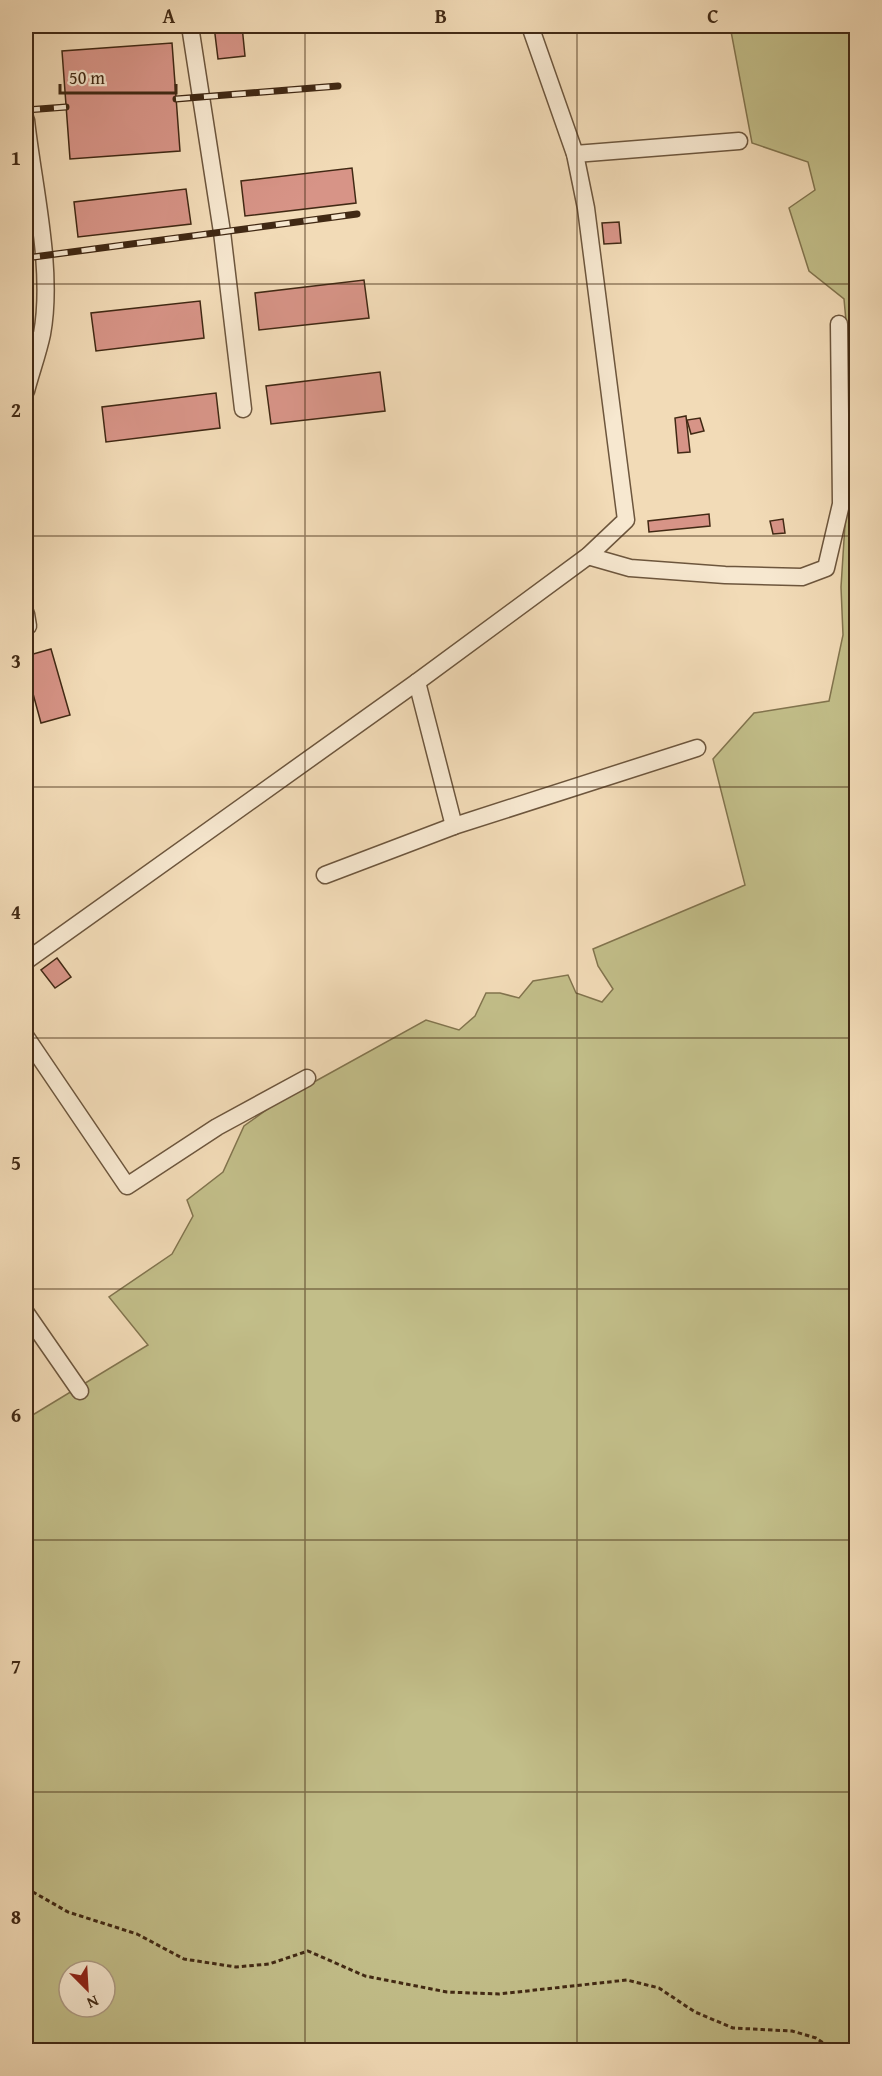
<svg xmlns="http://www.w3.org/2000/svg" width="882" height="2076" font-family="'Gentium Book Plus',serif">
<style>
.grass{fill:#c2be89;stroke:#82744e;stroke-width:1.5;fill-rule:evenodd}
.building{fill:#d79487;stroke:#412914;stroke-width:1.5}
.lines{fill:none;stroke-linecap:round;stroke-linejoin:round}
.minor-casing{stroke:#6d563d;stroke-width:19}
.path{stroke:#412914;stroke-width:3;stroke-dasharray:4.5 3;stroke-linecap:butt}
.minor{stroke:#f7e8d0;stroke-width:16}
.rail-casing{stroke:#412914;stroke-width:7}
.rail{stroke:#f7e8d0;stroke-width:4.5;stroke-dasharray:14;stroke-linecap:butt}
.grid{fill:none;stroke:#412914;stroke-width:1.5;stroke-opacity:0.55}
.neatline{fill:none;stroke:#412914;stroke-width:2}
.grid-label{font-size:20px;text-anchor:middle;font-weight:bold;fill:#412914}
</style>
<rect width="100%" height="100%" fill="#f2dbb7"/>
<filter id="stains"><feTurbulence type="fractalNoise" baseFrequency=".00333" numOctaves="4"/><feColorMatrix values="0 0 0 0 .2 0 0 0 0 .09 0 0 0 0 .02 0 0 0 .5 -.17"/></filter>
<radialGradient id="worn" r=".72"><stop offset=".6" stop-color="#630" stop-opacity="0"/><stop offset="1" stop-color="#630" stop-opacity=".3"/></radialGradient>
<g class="grass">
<polygon points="730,26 856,26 856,388 852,388 844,299 809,271 789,208 815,190 808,162 752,143"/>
<path d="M 848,477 L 856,477 L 856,2050 L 26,2050 L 26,1419 L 148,1345 L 109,1297 L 172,1254 L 193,1216 L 187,1200 L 223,1172 L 244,1126 L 276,1103 L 426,1020 L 459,1030 L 475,1016 L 486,993 L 500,993 L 519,998 L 533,981 L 568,975 L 576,993 L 602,1002 L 613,989 L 598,966 L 593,949 L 745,885 L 713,759 L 754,713 L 829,701 L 843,635 L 841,587 ZM 69,1971 L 105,1971 L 105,2007 L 69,2007 Z"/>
</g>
<g class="building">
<polygon points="214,26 242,26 245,56 218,59"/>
<polygon points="172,43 180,151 70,159 62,51"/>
<polygon points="352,168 356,203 245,216 241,181"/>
<polygon points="186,189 191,224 78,237 74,202"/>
<polygon points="619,222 621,243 604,244 602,223"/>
<polygon points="364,280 369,318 259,330 255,293"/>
<polygon points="200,301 204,338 96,351 91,313"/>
<polygon points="380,372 385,411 271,424 266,386"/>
<polygon points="216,393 220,428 106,442 102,407"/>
<polygon points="686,416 690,452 678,453 675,418"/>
<polygon points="700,418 704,431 691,434 687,420"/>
<polygon points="709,514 710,526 649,532 648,521"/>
<polygon points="783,519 785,533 773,534 770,521"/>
<polygon points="51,649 70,715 41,723 26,668 26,656"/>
<polygon points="57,958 71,977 55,988 41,970"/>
</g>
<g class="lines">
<defs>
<g id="minor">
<polyline points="190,26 222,232 243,409"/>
<path d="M 26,120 C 33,185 54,269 42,334 C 38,353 31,372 26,391"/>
<polyline points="575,154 739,141"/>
<polyline points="588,556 630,568 725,575 802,577 826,568 841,504 839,324"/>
<polyline points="26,614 28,626"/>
<polyline points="417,682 454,826"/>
<polyline points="325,875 454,826 697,748"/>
<polyline points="26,961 417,682 588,556 626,520 586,208 575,154 530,26"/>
<polyline points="26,1037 127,1186 217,1127 307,1078"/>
<polyline points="26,1313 80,1391"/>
</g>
</defs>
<use href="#minor" class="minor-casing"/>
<polyline class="path" points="26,1888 68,1912 137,1934 184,1959 236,1967 269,1964 308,1951 365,1976 447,1992 499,1994 627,1980 659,1988 695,2012 733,2028 792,2031 816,2038 834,2050"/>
<use href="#minor" class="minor"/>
<defs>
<g id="rail">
<polyline points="176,99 338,86"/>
<polyline points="26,110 66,107"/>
<polyline points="26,258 357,214"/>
</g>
</defs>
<use href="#rail" class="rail-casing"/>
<use href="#rail" class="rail"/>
</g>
<path class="grid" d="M 305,26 L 305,2050M 577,26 L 577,2050M 26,284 L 856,284M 26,536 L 856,536M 26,787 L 856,787M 26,1038 L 856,1038M 26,1289 L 856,1289M 26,1540 L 856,1540M 26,1792 L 856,1792"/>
<rect width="882" height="2076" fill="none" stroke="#f2dbb7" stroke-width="66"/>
<g transform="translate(87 1989) rotate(156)"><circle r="28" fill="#f7e8d0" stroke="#ae9c85" stroke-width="1.5"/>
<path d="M0-4.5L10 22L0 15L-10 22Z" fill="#8f2418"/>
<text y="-9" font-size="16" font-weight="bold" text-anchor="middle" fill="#412914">N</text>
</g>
<path d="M60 84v9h116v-9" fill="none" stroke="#412914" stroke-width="3"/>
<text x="69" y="84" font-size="18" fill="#412914" stroke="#f7e8d0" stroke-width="4.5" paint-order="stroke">50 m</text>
<rect x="33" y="33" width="816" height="2010" class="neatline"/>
<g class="grid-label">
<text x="169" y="23">A</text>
<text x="441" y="23">B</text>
<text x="713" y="23">C</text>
<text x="16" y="165">1</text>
<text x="16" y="417">2</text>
<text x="16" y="668">3</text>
<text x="16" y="919">4</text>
<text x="16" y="1170">5</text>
<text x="16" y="1422">6</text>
<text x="16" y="1673">7</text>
<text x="16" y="1924">8</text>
</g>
<rect width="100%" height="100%" filter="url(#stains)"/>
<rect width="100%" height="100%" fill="url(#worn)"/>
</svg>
